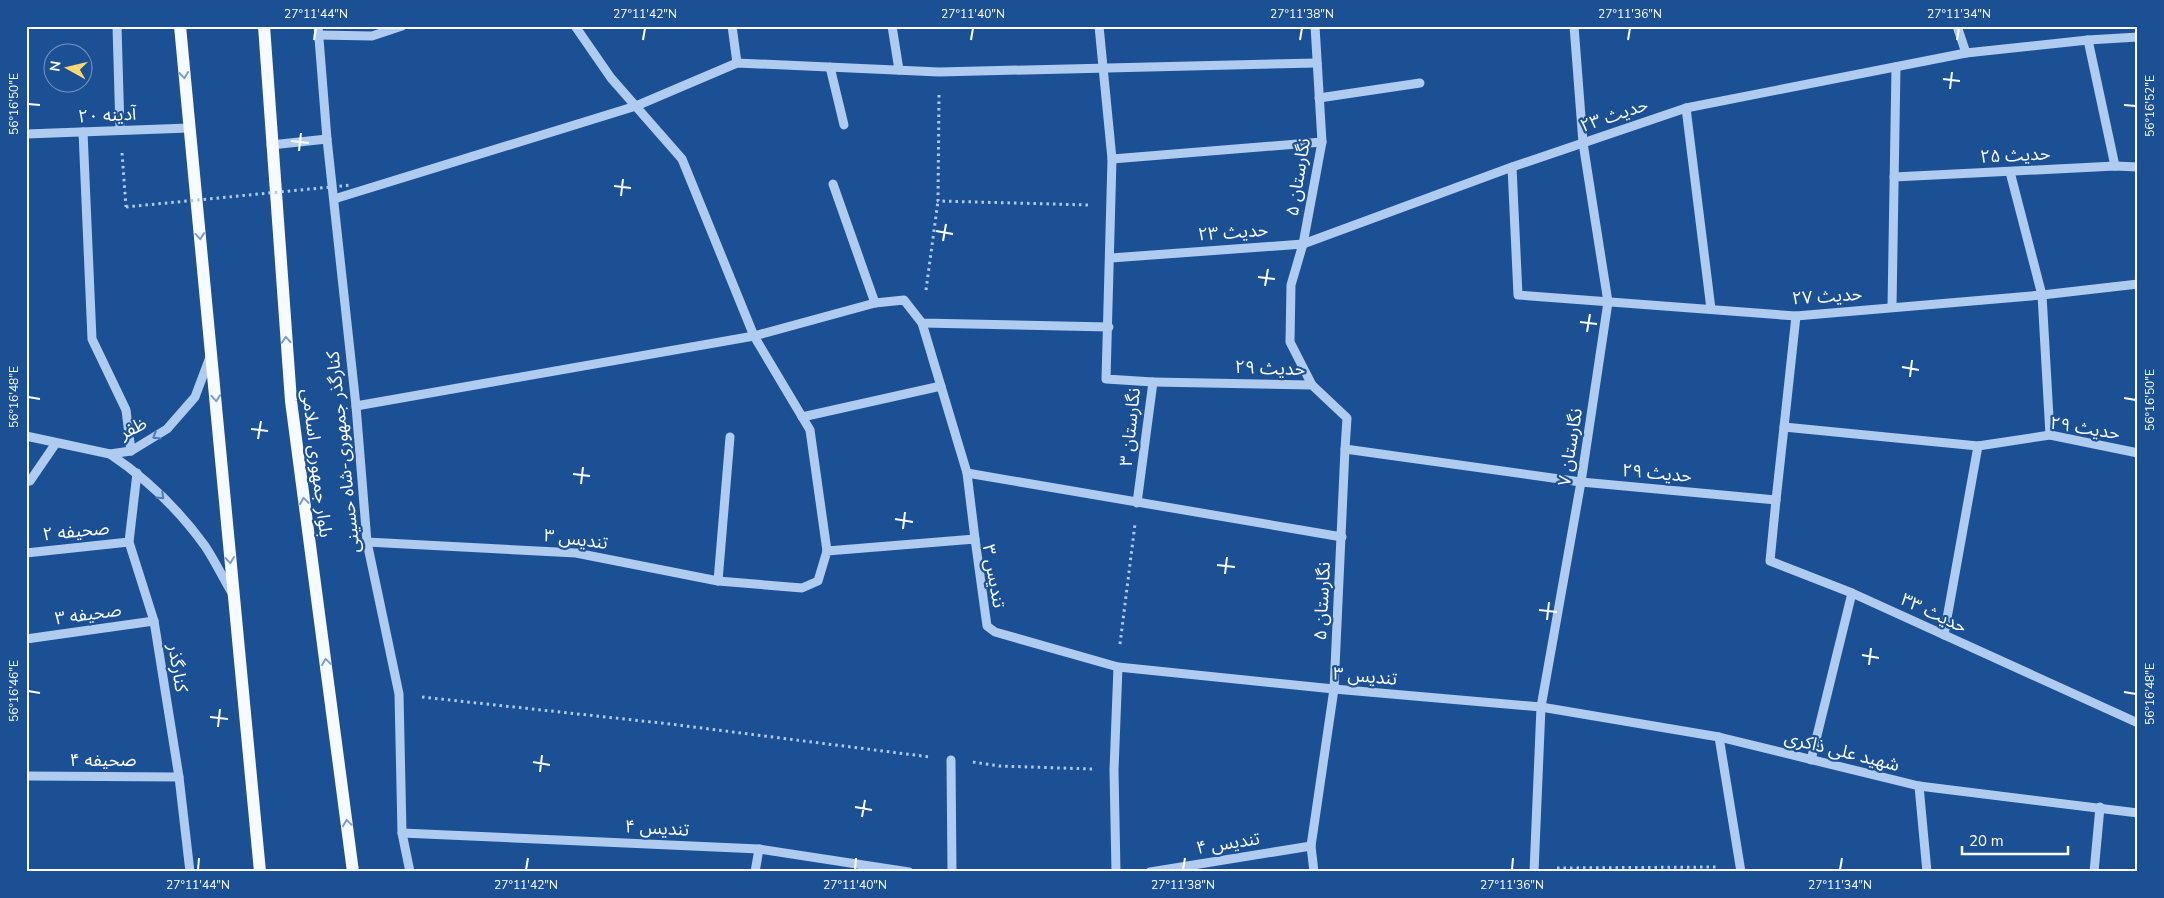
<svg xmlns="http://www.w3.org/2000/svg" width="2164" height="898" font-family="'Nunito Sans','Noto Sans Arabic',sans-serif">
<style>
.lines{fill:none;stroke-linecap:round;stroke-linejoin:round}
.path{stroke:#afcbef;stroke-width:3;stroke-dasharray:2.5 4;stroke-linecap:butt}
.minor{stroke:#afcbef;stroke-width:9}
.major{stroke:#f7faff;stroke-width:12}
.path-bridge{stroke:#afcbef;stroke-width:3;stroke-dasharray:2.5 4;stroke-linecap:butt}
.oneway{stroke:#7f9cc4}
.oneway2{stroke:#4f7bb4}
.ticks{fill:none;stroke:#fff;stroke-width:2}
.labels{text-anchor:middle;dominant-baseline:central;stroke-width:4.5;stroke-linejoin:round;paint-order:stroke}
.street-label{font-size:18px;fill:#fff;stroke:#1c5094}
.neatline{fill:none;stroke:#fff;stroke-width:2}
.ticks-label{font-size:12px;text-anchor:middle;fill:#fff}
</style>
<rect width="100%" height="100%" fill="#1c5094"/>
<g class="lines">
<g class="path">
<polyline points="939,95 938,201 1089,205"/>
<polyline points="122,153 126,207"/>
<polyline points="926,290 938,201"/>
<polyline points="1120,644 1135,524"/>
<polyline points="422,697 670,724 930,757"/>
<polyline points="973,762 999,766 1092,769"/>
<polyline points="1557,868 1718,867"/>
</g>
<g class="minor">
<polyline points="117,26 120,130"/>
<polyline points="318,26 327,139 356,406 367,542 399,694 402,833 410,872"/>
<polyline points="575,26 611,78 682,159 754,336 810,430 827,551"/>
<polyline points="732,26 737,63"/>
<polyline points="892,26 899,70"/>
<polyline points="1099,26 1112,159 1106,379 1153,382 1137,503"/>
<polyline points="1957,26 1966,53"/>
<polyline points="318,35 372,36 402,26"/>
<polyline points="2088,40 2115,166"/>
<polyline points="830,67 844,125"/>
<polyline points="1319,98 1420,83"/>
<polyline points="1686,108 1711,309"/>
<polyline points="83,132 92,339 126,410 131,451"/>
<polyline points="26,134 189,128"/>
<polyline points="271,145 327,139"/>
<polyline points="1112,159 1322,142"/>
<polyline points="1512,167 1518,295 1796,316 2042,295 2138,284"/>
<polyline points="2010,172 2042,295 2050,435"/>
<polyline points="1894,177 2115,166 2138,167"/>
<polyline points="833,184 875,303"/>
<polyline points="334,199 636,106 737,63 939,72 1317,63"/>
<polyline points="1111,258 1303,244 1512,167 1686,108 1966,53 2088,40 2138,37"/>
<polyline points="1892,307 1896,67"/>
<polyline points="922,323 967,473 975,539"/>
<polyline points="1153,382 1312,385 1347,418 1345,449 1581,482 1776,500 1784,427 1978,446 2050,435 2138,453"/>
<polyline points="1312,385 1290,342 1291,285 1303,244 1322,142 1315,26"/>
<polyline points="356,406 754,336 875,303 904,300 922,323 1109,327"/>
<polyline points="802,417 941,386"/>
<polyline points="1784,427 1796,316"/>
<polyline points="26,436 110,454 131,451 167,429 195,397 210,357"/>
<path d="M 110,454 C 147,479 179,510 205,546 C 215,561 223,578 232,593"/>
<polyline points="137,473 129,542 154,621 179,777 190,872"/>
<polyline points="967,473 1342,537"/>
<polyline points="26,482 30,481 56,443"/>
<polyline points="1776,500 1770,561 1852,593 2138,723"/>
<polyline points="367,542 576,553 718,581 802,588 818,581 827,551 975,539 987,626 995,632 1118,667 1334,689 1541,707 1719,737 1919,786 2138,813"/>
<polyline points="26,553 129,542"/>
<polyline points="718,581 730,437"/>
<polyline points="1944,635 1978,446"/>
<polyline points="26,639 154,621"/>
<polyline points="1719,737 1741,872"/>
<polyline points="951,760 952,872"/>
<polyline points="1811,760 1852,593"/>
<polyline points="26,776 179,777"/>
<polyline points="1919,786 1927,872"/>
<polyline points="402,833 759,849 909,872"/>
<polyline points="755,872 759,849"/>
<polyline points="1116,872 1114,770 1118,667"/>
<polyline points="1150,872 1311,846"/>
<polyline points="1314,872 1311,846 1334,689 1345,449"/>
<polyline points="1534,872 1541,707 1581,482 1608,302 1583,143 1574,26"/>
<polyline points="2094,872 2100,807"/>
</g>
<g class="major">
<polyline points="180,26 260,872"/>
<polyline points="264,26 291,401 353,872"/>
</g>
<polyline class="path-bridge" points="126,207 351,185"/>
</g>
<defs><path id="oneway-chevron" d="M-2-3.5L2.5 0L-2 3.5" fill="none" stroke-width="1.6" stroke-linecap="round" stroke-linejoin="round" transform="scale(1.25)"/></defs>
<g class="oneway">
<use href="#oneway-chevron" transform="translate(184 75) rotate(84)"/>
<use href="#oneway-chevron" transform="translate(200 236) rotate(85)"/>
<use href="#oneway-chevron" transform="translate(286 340) rotate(-94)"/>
<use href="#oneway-chevron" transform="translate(216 398) rotate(85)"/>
<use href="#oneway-chevron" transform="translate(304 501) rotate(-98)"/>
<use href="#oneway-chevron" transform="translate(230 560) rotate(83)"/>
<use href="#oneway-chevron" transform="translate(326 662) rotate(-98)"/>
<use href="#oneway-chevron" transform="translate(347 823) rotate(-98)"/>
</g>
<g class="oneway2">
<use href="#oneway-chevron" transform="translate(156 436) rotate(148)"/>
<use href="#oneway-chevron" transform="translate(161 496) rotate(44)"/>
</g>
<path class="ticks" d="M 314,40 L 316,28M 643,40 L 645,28M 971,40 L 973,28M 1300,40 L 1302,28M 1628,40 L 1630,28M 1957,40 L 1959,28M 1943,79 L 1960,81M 1950,89 L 1952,72M 28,104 L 40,105M 2124,105 L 2136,106M 291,141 L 309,143M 299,151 L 301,133M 614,186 L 631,188M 621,196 L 623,179M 936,231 L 953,234M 943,241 L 946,224M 1258,277 L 1275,279M 1265,286 L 1268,269M 1580,322 L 1597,324M 1587,332 L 1590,314M 1902,367 L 1919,370M 1910,377 L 1912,360M 28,397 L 40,399M 2124,398 L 2136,400M 251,429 L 268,431M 258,439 L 261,421M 573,474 L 590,476M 581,484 L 583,467M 895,519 L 913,522M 903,529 L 905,512M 1217,565 L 1235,567M 1225,574 L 1227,557M 1539,610 L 1557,612M 1547,620 L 1549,602M 1862,655 L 1879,658M 1869,665 L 1871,648M 28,691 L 40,693M 2124,692 L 2136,694M 210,717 L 228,719M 218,727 L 220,709M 533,762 L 550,765M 540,772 L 542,755M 855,807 L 872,810M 862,817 L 865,800M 198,870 L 199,858M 526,870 L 528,858M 855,870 L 856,858M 1183,870 L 1185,858M 1512,870 L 1513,858M 1840,870 L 1842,858"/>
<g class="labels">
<g class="street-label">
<text transform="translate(107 115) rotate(-3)">آدینه ۲۰</text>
<text transform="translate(1614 115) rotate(-19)">حدیث ۲۳</text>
<text transform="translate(2015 155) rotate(-3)">حدیث ۲۵</text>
<text transform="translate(1298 177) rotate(-81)">نگارستان ۵</text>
<text transform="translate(1233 232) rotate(-4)">حدیث ۲۳</text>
<text transform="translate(1827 296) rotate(-4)">حدیث ۲۷</text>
<text transform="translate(1270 368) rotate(2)">حدیث ۲۹</text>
<text transform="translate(1130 427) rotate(-84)">نگارستان ۳</text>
<text transform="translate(133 428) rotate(-26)">ظفر</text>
<text transform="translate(2085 428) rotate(9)">حدیث ۲۹</text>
<text transform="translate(1570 447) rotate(-81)">نگارستان ۷</text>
<text transform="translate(343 452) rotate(-96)">کنارگذر جمهوری-شاه حسینی</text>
<text transform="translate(317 463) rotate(83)">بلوار جمهوری اسلامی</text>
<text transform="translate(1657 473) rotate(5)">حدیث ۲۹</text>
<text transform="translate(76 531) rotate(-6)">صحیفه ۲</text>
<text transform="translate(576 539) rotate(7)">تندیس ۳</text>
<text transform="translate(994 576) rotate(80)">تندیس ۳</text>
<text transform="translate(1322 601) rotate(-87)">نگارستان ۵</text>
<text transform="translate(1934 613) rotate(25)">حدیث ۳۳</text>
<text transform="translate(88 614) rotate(-8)">صحیفه ۳</text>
<text transform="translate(178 668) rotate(81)">کنارگذر</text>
<text transform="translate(1365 676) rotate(5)">تندیس ۳</text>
<text transform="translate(1842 751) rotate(14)">شهید علی ذاکری</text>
<text x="103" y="760">صحیفه ۴</text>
<text transform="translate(657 828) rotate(3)">تندیس ۴</text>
<text transform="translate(1228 843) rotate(-9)">تندیس ۴</text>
</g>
</g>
<rect width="2164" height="898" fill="none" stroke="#1c5094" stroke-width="55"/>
<g transform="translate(68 68) rotate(278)"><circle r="24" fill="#1c5094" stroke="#7796bf"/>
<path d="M0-4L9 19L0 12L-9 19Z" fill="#ffd66d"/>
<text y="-8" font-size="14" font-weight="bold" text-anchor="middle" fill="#ffffff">N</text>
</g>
<path d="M1962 846v8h106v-8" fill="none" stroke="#ffffff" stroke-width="2.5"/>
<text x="1969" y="846" font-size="15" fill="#ffffff" stroke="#1c5094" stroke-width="4" paint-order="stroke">20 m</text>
<rect x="28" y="28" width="2108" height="842" class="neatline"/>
<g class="ticks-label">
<text x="316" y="18">27°11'44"N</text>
<text x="645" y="18">27°11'42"N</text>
<text x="973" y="18">27°11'40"N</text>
<text x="1302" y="18">27°11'38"N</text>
<text x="1630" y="18">27°11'36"N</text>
<text x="1959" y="18">27°11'34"N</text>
<text transform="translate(14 104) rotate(-90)" y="4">56°16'50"E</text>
<text transform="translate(2150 106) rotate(-90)" y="4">56°16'52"E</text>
<text transform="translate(14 397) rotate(-90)" y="4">56°16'48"E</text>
<text transform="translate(2150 400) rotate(-90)" y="4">56°16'50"E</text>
<text transform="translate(14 691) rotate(-90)" y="4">56°16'46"E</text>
<text transform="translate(2150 694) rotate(-90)" y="4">56°16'48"E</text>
<text x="198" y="889">27°11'44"N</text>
<text x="526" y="889">27°11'42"N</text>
<text x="855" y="889">27°11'40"N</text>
<text x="1183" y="889">27°11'38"N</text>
<text x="1512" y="889">27°11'36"N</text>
<text x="1840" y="889">27°11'34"N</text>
</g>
</svg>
